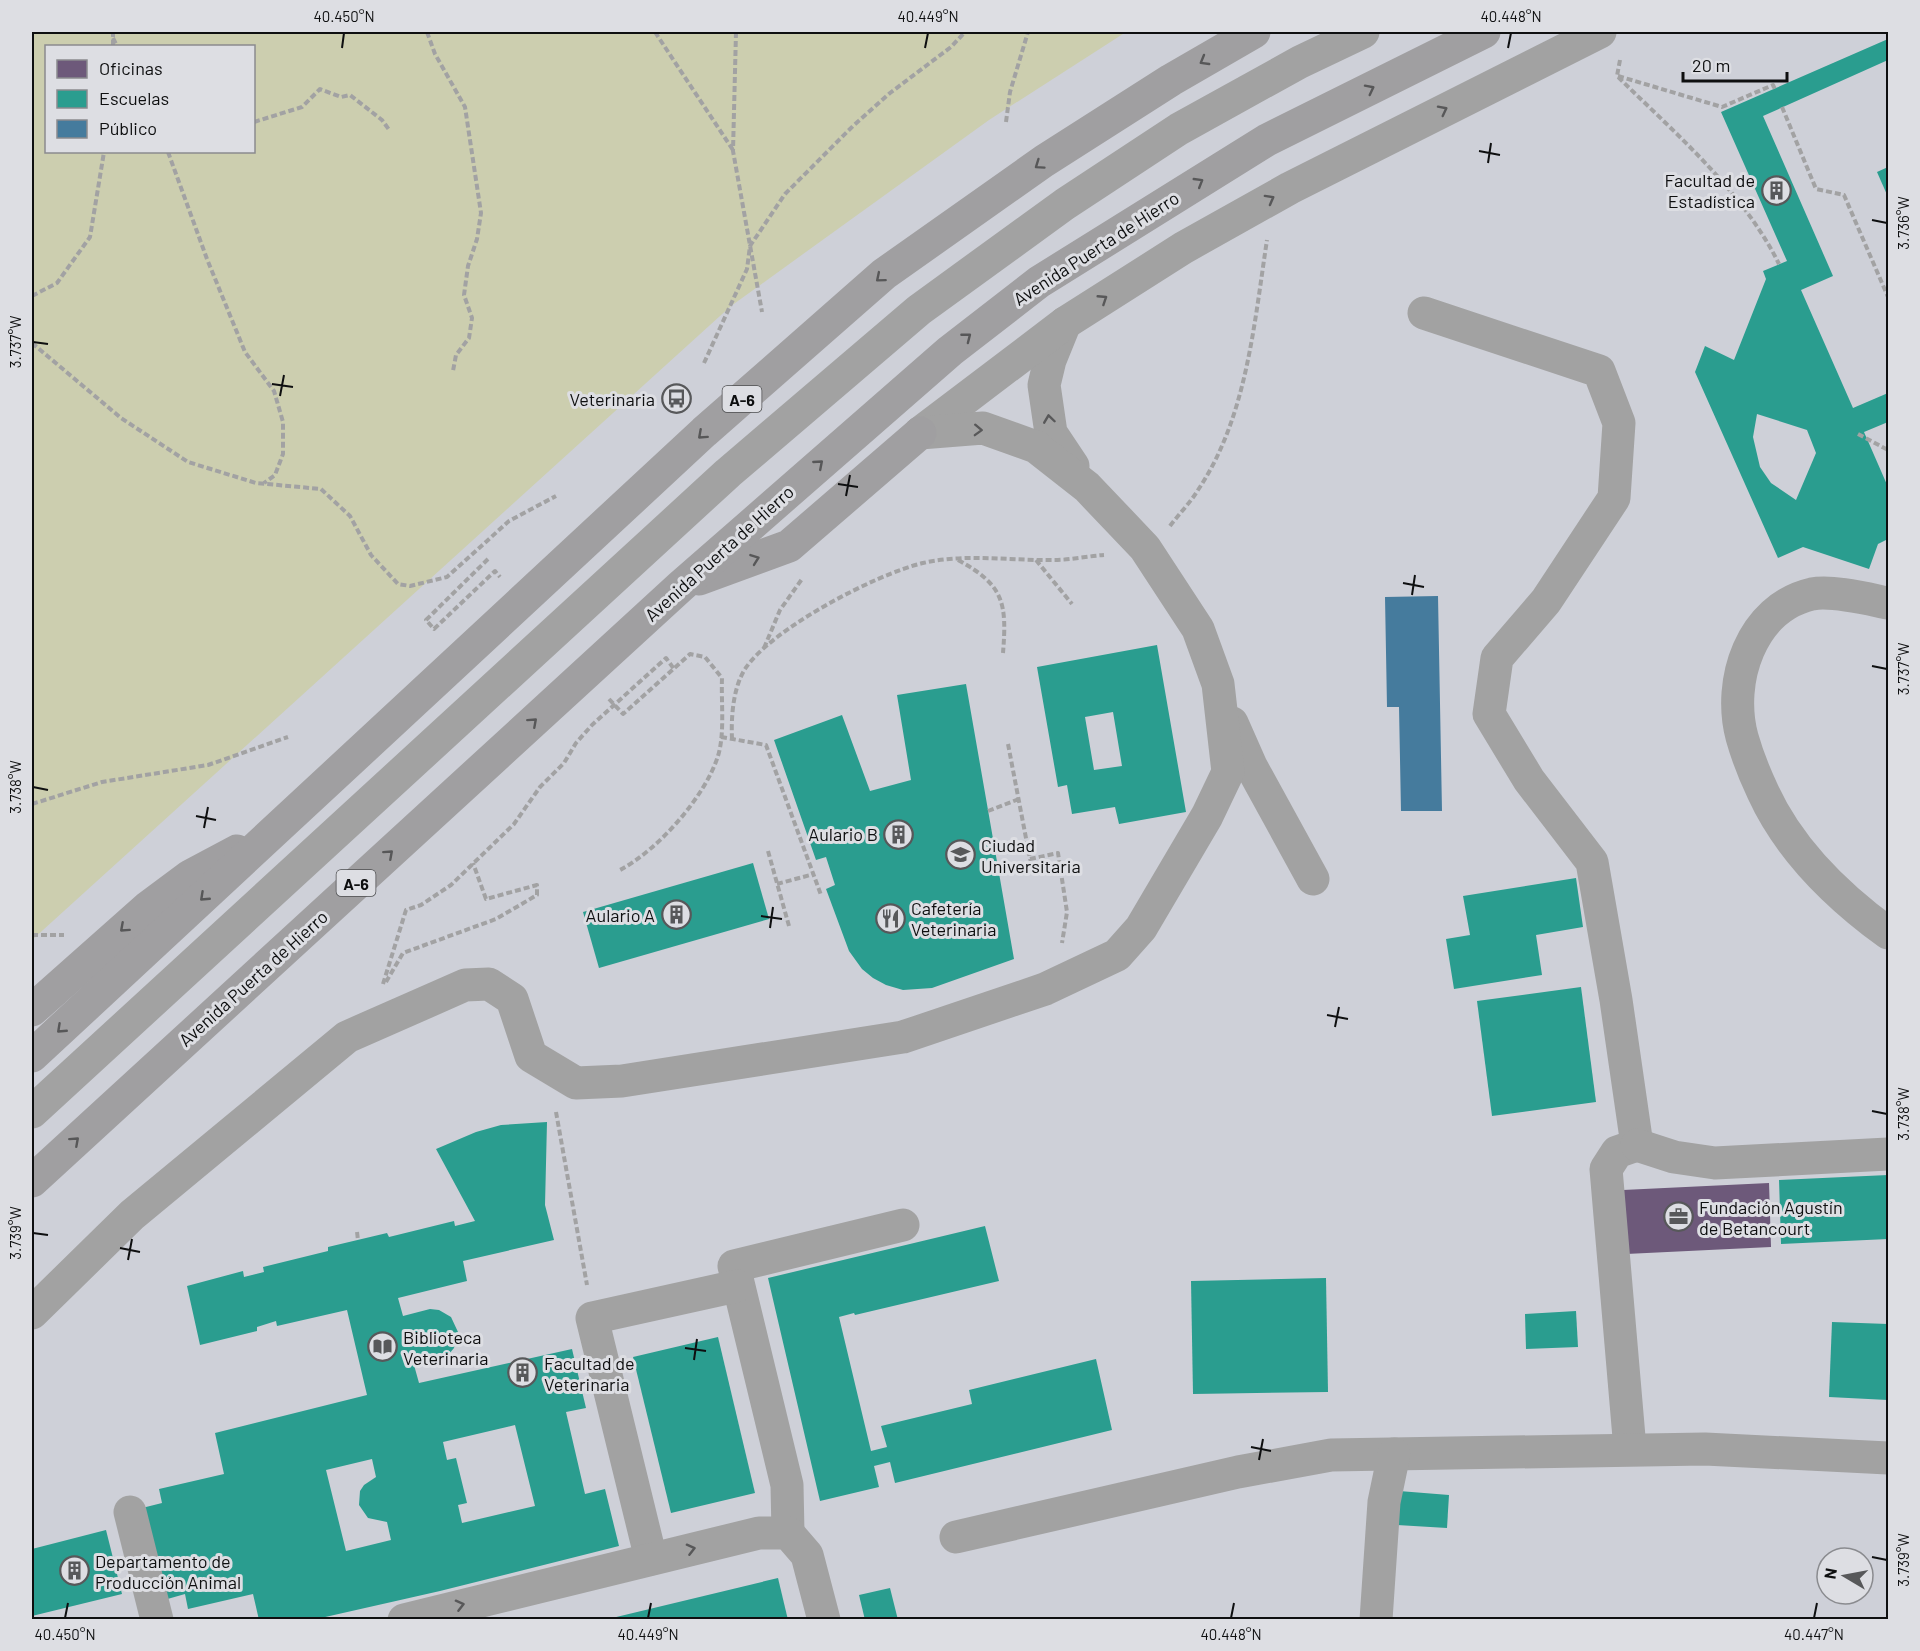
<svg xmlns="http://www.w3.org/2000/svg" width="1920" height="1651" font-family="Barlow,sans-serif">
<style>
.built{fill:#ced0d8;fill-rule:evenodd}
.green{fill:#ccceaf;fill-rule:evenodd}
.offices{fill:#6d597a}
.schools{fill:#2a9d8f;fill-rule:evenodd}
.public{fill:#457b9d}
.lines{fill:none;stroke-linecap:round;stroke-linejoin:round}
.path{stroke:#a2a2a3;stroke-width:4;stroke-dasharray:6 3;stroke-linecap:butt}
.minor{stroke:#a2a2a2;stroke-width:33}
.highway{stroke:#a09fa1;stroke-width:33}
.oneway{stroke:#575758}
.oneway2{stroke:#585859}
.ticks{fill:none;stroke:#0e0f10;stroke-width:2}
.labels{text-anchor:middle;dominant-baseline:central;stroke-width:6;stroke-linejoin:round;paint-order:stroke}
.shield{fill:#dddee3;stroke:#4c4d4f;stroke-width:1.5}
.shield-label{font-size:16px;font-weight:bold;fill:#0e0f10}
.poi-label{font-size:18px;fill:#0e0f10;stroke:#dddee3;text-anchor:start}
.street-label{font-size:18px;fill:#0e0f10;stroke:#dddee3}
.neatline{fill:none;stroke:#0e0f10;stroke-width:2}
.ticks-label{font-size:15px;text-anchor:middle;fill:#0e0f10}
</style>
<rect width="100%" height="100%" fill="#dedfe2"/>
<path class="built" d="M 32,32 L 1888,32 L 1888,1619 L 32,1619 ZM 46,46 L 254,46 L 254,152 L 46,152 ZM 1827,1558 L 1863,1558 L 1863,1594 L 1827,1594 Z"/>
<path class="green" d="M 32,32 L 955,32 L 1025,34 L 1030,32 L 1126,32 L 989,120 L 731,306 L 32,940 ZM 46,46 L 254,46 L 254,152 L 46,152 Z"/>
<polygon class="offices" points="1769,1183 1771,1247 1626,1254 1623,1190"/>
<g class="schools">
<path d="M 1888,39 L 1888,60 L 1763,116 L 1833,276 L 1801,290 L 1853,408 L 1888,393 L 1888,422 L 1864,432 L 1888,487 L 1888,539 L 1878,544 L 1869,569 L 1803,547 L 1778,558 L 1695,372 L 1705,346 L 1734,360 L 1766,279 L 1763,271 L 1787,261 L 1721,112 ZM 1757,414 L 1807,430 L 1816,453 L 1796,500 L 1771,483 L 1760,467 L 1753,437 Z"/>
<polygon points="1888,167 1888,197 1877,172"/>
<path d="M 1157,645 L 1186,812 L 1119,824 L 1115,807 L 1072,814 L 1067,785 L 1058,787 L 1037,667 ZM 1113,712 L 1122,766 L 1094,770 L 1085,717 Z"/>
<polygon points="966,684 1014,959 932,988 903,990 886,985 873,978 862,969 849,951 826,889 835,885 826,857 816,860 774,740 842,715 870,791 911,780 897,695"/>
<polygon points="753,863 769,919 599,968 583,912"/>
<polygon points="1576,878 1583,927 1536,935 1542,975 1454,989 1446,939 1470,935 1463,896"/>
<polygon points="1581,987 1596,1102 1492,1116 1477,1001"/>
<path d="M 547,1122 L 545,1205 L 554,1240 L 463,1261 L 467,1281 L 398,1298 L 403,1316 L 430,1309 L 439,1310 L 451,1317 L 458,1332 L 454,1348 L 449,1354 L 414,1365 L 419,1383 L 572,1349 L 586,1408 L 566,1412 L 585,1494 L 605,1489 L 619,1546 L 440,1591 L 312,1620 L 259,1620 L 253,1594 L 188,1609 L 185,1594 L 164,1600 L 142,1508 L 162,1503 L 159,1489 L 224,1474 L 215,1433 L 367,1395 L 347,1310 L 277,1326 L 276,1321 L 257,1327 L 257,1331 L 200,1345 L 187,1286 L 243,1271 L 244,1277 L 264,1272 L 263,1267 L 328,1251 L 328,1247 L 387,1233 L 389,1237 L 454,1221 L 455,1226 L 475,1221 L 436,1149 L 476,1132 L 501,1125 ZM 515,1425 L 535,1506 L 462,1523 L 458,1505 L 467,1503 L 456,1458 L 447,1460 L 443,1442 ZM 372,1459 L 376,1477 L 364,1485 L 360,1491 L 359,1505 L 368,1518 L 387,1522 L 391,1540 L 346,1551 L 326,1470 Z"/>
<polygon points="1888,1175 1888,1239 1781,1244 1779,1180"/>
<polygon points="985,1226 999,1281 855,1315 854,1313 839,1317 871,1451 887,1447 881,1426 972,1404 969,1390 1096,1359 1112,1430 895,1483 890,1462 874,1466 879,1487 820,1501 768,1278"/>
<polygon points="1326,1278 1328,1392 1193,1394 1191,1281"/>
<polygon points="1576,1311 1578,1347 1526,1349 1525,1314"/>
<polygon points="1832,1322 1888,1324 1888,1400 1829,1397"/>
<polygon points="718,1337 755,1493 671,1513 633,1357"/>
<polygon points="1399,1491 1449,1495 1447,1528 1397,1525"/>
<polygon points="106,1530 122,1594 32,1616 32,1549"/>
<polygon points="778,1578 788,1620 609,1620 608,1619"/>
<polygon points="890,1588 898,1620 865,1620 859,1595"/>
</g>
<polygon class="public" points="1438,596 1442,811 1401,811 1399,707 1387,707 1385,597"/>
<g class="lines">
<g class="path">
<polyline points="427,32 435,54 465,107 481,213 477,239 468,266 464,295 472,318 469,338 456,355 453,371"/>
<polyline points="655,32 733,150"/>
<polyline points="736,32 733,151 762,312"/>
<polyline points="113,38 117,46"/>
<polyline points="113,46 113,32"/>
<path d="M 1620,60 L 1617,76 C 1675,133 1743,191 1779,264"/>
<polyline points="1618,76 1722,107 1773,85 1775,89"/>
<polyline points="1782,107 1816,189 1844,195 1888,297"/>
<polyline points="254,122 302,107 320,89 341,97 350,95 382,120 390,131"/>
<polyline points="1006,122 1010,92 1028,32"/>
<polyline points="168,152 207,259 245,352 274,391 283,422 283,454 275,475 264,483"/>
<polyline points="32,296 57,283 90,237 104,152"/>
<polyline points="32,343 121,418 188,462 256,483 321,489 350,516 371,555 398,584 410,586 447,577 509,521 556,496"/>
<polyline points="704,363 747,269 750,246 785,194 853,126 890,93 951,47 965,32"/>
<polyline points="1858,434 1888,450"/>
<path d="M 1170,526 C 1179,514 1190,503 1198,490 C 1247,417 1254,324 1267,240"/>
<polyline points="488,559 426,620 434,629 495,571 500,577"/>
<path d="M 958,560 C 1004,585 1007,603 1003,653"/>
<polyline points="1036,560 1072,604"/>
<polyline points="764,648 780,610 802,579"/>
<path d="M 609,699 L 623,714 L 690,654 L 705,657 L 722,678 C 721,702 725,733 718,756 C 705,797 658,850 620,870"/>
<polyline points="721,737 766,745 821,895"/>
<path d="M 732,739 C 731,717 733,688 745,669 C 771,629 876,574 923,563 C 966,553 1011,561 1054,560 C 1071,560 1088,556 1104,555"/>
<polyline points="1008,744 1030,859 1058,853 1067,912 1062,943"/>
<polyline points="32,804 102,782 208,765 288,737"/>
<polyline points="988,811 1019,799"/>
<polyline points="768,851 789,926"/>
<polyline points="777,884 814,874"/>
<polyline points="32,935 64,935"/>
<polyline points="386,982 403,953 496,919 537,895 537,885 486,899 473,863"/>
<polyline points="383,984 406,910 421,905 451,885 514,824 540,787 564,763 576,743 592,725 666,658 674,669"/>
<polyline points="556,1112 587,1285"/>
<polyline points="357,1232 358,1240"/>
</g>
<g class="minor">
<polyline points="1424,313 1599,371 1619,423 1614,498 1546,601 1497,658 1489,714 1529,780 1592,862 1616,1000 1637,1145 1617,1152 1606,1169 1630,1449"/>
<polyline points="1065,323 1050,360 1044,385 1051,433 1073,466"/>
<polyline points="920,433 1065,323 1183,248 1290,188 1600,32"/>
<path d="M 1888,603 C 1868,599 1832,590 1812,594 C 1751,608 1727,681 1742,737 C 1747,755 1755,775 1763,792 C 1790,851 1837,896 1888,933"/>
<polyline points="1232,723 1251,766 1313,879"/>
<polyline points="32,1112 728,473 919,310 1065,204 1179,129 1300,62 1363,32"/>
<polyline points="1637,1145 1674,1157 1715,1163 1888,1154"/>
<polyline points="32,1313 132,1215 347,1037 465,985 489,984 512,999 531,1056 576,1083 622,1081 903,1037 1045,989 1117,955 1141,928 1207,816 1228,772 1218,684 1198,629 1145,548 1087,487 1036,447 983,428 920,433"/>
<polyline points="130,1512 157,1620"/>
<polyline points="788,1533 787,1485 734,1266 903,1225"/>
<polyline points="956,1537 1238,1472 1331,1455 1705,1449 1888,1458"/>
<polyline points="651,1559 592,1318 737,1286"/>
<polyline points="404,1620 759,1533 788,1533 807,1555 824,1620"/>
<polyline points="1376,1620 1384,1502 1394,1454"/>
</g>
<g class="highway">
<polyline points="699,579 789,546 920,433"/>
<polyline points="32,1010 147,908 190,876 237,851"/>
<polyline points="32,1056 704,432 884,274 1044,161 1171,80 1254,32"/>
<polyline points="32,1181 681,586 950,351 1039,282 1267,140 1484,32"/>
</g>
</g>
<defs><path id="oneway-chevron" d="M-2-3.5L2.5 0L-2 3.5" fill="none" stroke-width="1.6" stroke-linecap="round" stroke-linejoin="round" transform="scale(1.5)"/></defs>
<g class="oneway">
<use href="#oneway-chevron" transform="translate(1204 61) rotate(150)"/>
<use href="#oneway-chevron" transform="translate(1370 89) rotate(-27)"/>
<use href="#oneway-chevron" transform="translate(1039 165) rotate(145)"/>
<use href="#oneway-chevron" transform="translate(1199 182) rotate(-31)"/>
<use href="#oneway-chevron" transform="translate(880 278) rotate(140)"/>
<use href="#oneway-chevron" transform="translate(967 337) rotate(-38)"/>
<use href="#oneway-chevron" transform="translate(702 435) rotate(138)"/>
<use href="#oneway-chevron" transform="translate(819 464) rotate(-41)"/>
<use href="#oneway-chevron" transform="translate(755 559) rotate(-20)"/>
<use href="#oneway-chevron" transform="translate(533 722) rotate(-42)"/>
<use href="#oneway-chevron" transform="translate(389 854) rotate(-42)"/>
<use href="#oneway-chevron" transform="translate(204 897) rotate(137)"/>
<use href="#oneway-chevron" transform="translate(124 928) rotate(138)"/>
<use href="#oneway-chevron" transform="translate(61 1029) rotate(137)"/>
<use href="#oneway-chevron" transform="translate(75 1141) rotate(-42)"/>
</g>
<g class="oneway2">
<use href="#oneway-chevron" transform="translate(1443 110) rotate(-27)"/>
<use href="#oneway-chevron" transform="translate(1270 199) rotate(-29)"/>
<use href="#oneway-chevron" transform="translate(1103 299) rotate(-33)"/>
<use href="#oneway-chevron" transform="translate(1049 419) rotate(-98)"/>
<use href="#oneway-chevron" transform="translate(978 430) rotate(2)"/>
<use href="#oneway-chevron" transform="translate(691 1549) rotate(-14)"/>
<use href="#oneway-chevron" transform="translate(460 1605) rotate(-14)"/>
</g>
<path class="ticks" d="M 342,48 L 344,33M 925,48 L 928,33M 1508,48 L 1511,33M 1479,151 L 1500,155M 1488,163 L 1491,143M 1872,220 L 1887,223M 33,342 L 48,344M 272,384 L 293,387M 280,396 L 284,375M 838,484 L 858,487M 846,496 L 850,475M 1403,583 L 1424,587M 1412,595 L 1415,575M 1872,666 L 1887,669M 33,787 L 48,790M 196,816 L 216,820M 204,828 L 208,807M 761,916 L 782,919M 770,928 L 773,907M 1327,1015 L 1348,1019M 1335,1027 L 1339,1007M 1872,1111 L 1887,1114M 33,1233 L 48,1235M 120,1248 L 140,1252M 128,1260 L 132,1239M 685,1348 L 706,1351M 694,1360 L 697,1339M 1251,1447 L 1271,1451M 1259,1460 L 1263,1439M 1872,1557 L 1887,1560M 65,1618 L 68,1603M 648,1618 L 651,1603M 1231,1618 L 1234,1603M 1814,1618 L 1817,1603"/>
<defs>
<symbol id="building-ring" viewBox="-11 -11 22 22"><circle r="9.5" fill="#dddee3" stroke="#57585a" stroke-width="1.5"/><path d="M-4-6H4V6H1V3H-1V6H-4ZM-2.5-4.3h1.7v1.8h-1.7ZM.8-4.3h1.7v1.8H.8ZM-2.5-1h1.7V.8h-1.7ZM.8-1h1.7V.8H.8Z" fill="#57585a"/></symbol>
<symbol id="bus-ring" viewBox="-11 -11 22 22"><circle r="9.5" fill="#dddee3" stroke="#57585a" stroke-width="1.5"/><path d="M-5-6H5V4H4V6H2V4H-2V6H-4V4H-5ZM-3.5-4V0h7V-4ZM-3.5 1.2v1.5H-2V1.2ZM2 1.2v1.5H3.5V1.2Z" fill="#57585a"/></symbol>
<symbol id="university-ring" viewBox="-11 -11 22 22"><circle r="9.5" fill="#dddee3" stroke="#57585a" stroke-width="1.5"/><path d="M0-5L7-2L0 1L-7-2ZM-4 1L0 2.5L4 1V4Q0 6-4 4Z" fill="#57585a"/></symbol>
<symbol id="restaurant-ring" viewBox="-11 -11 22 22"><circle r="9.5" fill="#dddee3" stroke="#57585a" stroke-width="1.5"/><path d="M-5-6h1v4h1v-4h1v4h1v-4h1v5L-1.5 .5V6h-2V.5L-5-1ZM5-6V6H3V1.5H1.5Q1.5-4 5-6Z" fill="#57585a"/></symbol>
<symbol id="office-ring" viewBox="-11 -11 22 22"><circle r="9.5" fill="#dddee3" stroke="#57585a" stroke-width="1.5"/><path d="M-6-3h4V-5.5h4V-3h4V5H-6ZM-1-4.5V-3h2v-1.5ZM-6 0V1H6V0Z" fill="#57585a"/></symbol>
<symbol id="library-ring" viewBox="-11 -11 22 22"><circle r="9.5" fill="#dddee3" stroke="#57585a" stroke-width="1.5"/><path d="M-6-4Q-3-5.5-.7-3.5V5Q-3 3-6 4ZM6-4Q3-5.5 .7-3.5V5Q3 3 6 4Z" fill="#57585a"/></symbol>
</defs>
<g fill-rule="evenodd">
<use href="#building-ring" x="1760" y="174" width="33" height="33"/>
<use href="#bus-ring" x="660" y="382" width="33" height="33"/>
<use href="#building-ring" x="882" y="818" width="33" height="33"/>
<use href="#university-ring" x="944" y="838" width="33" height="33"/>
<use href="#building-ring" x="660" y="898" width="33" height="33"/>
<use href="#restaurant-ring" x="874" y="902" width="33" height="33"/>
<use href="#office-ring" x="1662" y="1200" width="33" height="33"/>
<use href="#library-ring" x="366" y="1330" width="33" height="33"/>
<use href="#building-ring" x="506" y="1356" width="33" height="33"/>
<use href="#building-ring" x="58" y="1554" width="33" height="33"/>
</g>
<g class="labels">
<g class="shield">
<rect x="722.5" y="386" width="39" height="26" rx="4.5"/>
<rect x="336.5" y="870" width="39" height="26" rx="4.5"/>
</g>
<g class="shield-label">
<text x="742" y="399">A-6</text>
<text x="356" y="883">A-6</text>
</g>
<g class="poi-label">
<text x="1755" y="180" text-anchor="end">Facultad de<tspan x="1755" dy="21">Estadística</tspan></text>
<text x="655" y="399" text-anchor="end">Veterinaria</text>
<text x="878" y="834" text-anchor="end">Aulario B</text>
<text x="981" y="845">Ciudad<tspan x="981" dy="21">Universitaria</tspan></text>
<text x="911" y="908">Cafetería<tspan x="911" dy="21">Veterinaria</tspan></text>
<text x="655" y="915" text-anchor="end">Aulario A</text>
<text x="1699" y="1207">Fundación Agustín<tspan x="1699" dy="21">de Betancourt</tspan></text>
<text x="403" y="1337">Biblioteca<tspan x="403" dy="21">Veterinaria</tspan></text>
<text x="544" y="1363">Facultad de<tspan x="544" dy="21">Veterinaria</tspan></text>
<text x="95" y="1561">Departamento de<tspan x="95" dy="21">Producción Animal</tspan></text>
</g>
<g class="street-label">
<text transform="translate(1096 248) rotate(-33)">Avenida Puerta de Hierro</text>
<text transform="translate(719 553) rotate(-42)">Avenida Puerta de Hierro</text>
<text transform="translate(253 978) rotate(-42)">Avenida Puerta de Hierro</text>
</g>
</g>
<rect width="1920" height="1651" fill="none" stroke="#dddee3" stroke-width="66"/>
<rect x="45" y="45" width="210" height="108" fill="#dddee3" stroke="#8a8b8f" stroke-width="1.5"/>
<rect x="57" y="60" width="30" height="18" fill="#6d597a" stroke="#8a8b8f" stroke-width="1.5"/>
<text x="99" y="75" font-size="18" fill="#0e0f10">Oficinas</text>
<rect x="57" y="90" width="30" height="18" fill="#2a9d8f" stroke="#8a8b8f" stroke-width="1.5"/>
<text x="99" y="105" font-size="18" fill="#0e0f10">Escuelas</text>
<rect x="57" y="120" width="30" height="18" fill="#457b9d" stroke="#8a8b8f" stroke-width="1.5"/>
<text x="99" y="135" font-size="18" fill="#0e0f10">Público</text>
<g transform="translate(1845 1576) rotate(280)"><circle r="28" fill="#dddee3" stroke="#8a8b8f" stroke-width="1.5"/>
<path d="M0-4.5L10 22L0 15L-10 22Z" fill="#57585a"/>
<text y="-9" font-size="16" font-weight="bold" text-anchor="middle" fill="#0e0f10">N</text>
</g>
<path d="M1683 72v9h104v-9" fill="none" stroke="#0e0f10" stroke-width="3"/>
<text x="1692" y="72" font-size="18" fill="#0e0f10" stroke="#dddee3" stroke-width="4.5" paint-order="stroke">20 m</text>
<rect x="33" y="33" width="1854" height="1585" class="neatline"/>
<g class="ticks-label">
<text x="344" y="22">40.450°N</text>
<text x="928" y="22">40.449°N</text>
<text x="1511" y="22">40.448°N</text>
<text transform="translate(1904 223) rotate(-90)" y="5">3.736°W</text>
<text transform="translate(16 342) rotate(-90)" y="5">3.737°W</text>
<text transform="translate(1904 669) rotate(-90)" y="5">3.737°W</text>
<text transform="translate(16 787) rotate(-90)" y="5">3.738°W</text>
<text transform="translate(1904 1114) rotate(-90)" y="5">3.738°W</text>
<text transform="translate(16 1233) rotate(-90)" y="5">3.739°W</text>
<text transform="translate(1904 1560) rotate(-90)" y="5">3.739°W</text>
<text x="65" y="1640">40.450°N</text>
<text x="648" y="1640">40.449°N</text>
<text x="1231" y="1640">40.448°N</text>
<text x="1814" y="1640">40.447°N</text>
</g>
</svg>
